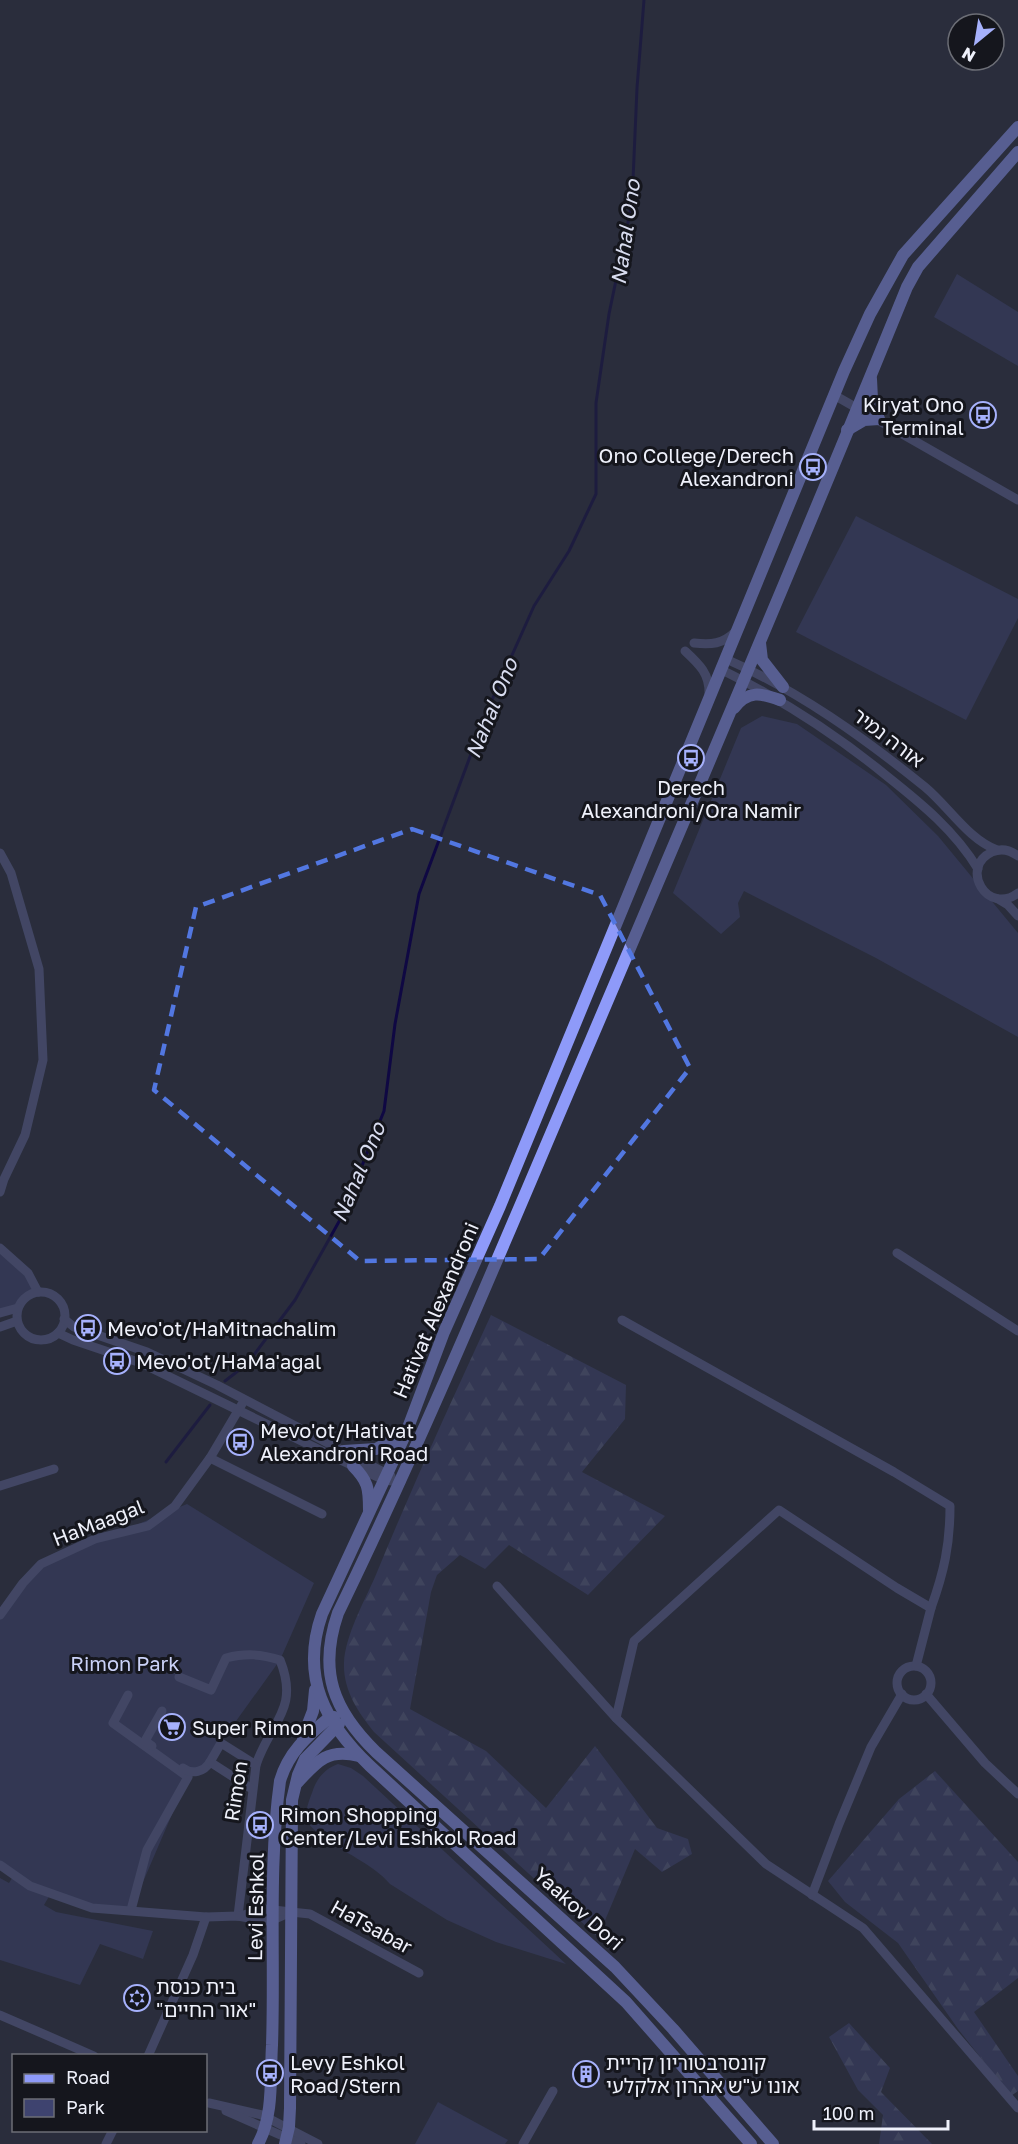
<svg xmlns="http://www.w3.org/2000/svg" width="1018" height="2144" font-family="'Golos Text','Noto Sans Hebrew',sans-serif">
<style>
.green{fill:#3e436f}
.forest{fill:url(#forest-firs)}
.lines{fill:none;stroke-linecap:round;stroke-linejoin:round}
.stream{stroke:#0f0843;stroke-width:3}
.minor{stroke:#5f6594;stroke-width:9}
.major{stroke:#8e9af9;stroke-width:12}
.marked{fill:none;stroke:#5277e1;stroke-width:4.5;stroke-dasharray:12 8;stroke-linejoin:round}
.labels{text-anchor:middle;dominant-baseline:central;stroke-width:6;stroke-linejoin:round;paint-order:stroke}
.poi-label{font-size:20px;fill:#eff1fb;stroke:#15161d;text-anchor:start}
.street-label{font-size:20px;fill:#eff1fb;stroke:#15161d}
.park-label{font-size:20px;fill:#cbd2f8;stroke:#15161d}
.water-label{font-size:21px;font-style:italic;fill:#d8dcef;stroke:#15161d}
</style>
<defs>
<pattern id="forest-firs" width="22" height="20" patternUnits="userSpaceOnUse" patternTransform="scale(1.5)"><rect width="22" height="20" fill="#3e436f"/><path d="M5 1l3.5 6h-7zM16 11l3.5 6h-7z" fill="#5a5f84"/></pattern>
</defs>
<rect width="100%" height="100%" fill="#2a2d3c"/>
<g class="green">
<polygon points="957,274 1018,312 1018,366 934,317"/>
<polygon points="856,516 1018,599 1018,618 966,720 796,632"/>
<polygon points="762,716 797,724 886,785 938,836 1018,933 1018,1037 876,958 744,891 738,903 740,917 721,934 673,893 741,728"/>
<polygon points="0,1248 28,1273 38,1292 28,1296 18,1308 0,1313"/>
<polygon points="187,1504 314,1583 280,1660 221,1742 210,1762 188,1777 131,1910 92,1908 51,1893 44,1905 56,1912 153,1931 143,1959 100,1944 80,1985 0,1960 0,1878 9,1883 14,1875 0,1865 0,1615 41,1564"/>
<path d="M 338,1764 L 351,1768 L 363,1776 L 566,1964 L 496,1942 L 447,1920 L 390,1884 C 372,1863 343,1853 321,1835 C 317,1832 310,1827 308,1822 C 303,1813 310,1799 313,1790 C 317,1778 326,1768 338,1764 Z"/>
<polygon points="438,2102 508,2140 505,2144 415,2144"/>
</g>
<g class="forest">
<path d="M 491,1315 L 626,1385 L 625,1419 L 582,1472 L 665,1516 L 588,1595 L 509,1545 L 485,1569 L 460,1555 L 437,1575 L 431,1592 L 410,1709 L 486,1751 L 546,1808 L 595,1746 L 657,1828 L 688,1839 L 692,1854 L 662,1872 L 635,1849 L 598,1937 L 374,1732 C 358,1712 343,1690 344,1663 C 345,1636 364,1602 375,1577 C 411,1489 451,1402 491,1315 Z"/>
<polygon points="935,1771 1018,1862 1018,1978 974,2012 1018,2076 1018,2091 1011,2096 958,2029 898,1943 845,1902 828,1881 899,1799"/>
<polygon points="849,2023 890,2068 881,2092 932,2144 879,2144 883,2115 858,2090 829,2037"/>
</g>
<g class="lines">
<g class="stream">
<polyline points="225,1381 247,1364 295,1300 341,1218 384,1111 395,1024 419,894 487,711 534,606 569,551 596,494 596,403 609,314 632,203 637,88 644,0"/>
<polyline points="166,1462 210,1405"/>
</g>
<g class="minor">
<polyline points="834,395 1018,500"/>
<path d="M 694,643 C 711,645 723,644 735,632"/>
<path d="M 685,651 C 699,664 710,674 709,694"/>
<path d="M 726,659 C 799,691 863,737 925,787 C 949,807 968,839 997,850"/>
<path d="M 722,670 C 781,699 837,735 888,777 C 922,804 955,831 978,869"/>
<polyline points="0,853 11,873 39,969 43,1060 25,1135 4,1179 0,1192"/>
<path d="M 1018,856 C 1010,850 1001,848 992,852 C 959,867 987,916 1018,893"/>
<polyline points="998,899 1008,905 1018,916"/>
<polyline points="0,1248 28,1273 38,1292"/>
<polyline points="897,1253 1018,1331"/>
<circle cx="41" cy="1316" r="24"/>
<polyline points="0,1313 18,1308"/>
<polyline points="64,1319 74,1327 147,1352 217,1385 391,1476"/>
<path d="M 622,1320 L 894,1472 L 950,1506 C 950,1545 944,1572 931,1608"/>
<polyline points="0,1327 17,1321"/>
<polyline points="58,1333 73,1340 141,1363 353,1466 384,1480 401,1482"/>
<polyline points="210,1458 322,1514"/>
<polyline points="0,1486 54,1469"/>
<polyline points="497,1586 616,1718 766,1864 863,1928 1018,2108"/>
<polyline points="0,1615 23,1583 41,1564 95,1539 148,1526 175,1506 210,1458 242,1404"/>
<circle cx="914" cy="1683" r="17"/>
<path d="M 179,1677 L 211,1690 L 226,1658 C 246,1653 261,1654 280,1660 C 300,1710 270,1722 256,1765 L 238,1916"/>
<polyline points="926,1694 985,1763 1018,1794"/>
<polyline points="128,1695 113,1723 188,1777 147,1850 131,1910"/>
<polyline points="616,1718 634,1641 779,1510 897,1588 931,1608 916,1666"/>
<polyline points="152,1746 145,1741 162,1711"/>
<path d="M 183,1768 C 192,1775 204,1772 210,1762"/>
<polyline points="252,1789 210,1762 221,1743 256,1765"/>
<polyline points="0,1865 30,1886 92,1908 206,1917 238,1916 265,1921 273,1920 291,1912 310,1914 419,1973"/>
<polyline points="812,1895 839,1824 871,1747 902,1694"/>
<polyline points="240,1916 265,1909 291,1912"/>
<polyline points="0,2015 94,2056"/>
<polyline points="148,2056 193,1955 206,1917"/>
<polyline points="209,2103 262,2115 318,2144"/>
<polyline points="226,2111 301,2144"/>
<polyline points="106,2144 113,2130"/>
<polyline points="523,2144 553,2091"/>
</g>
<g class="major">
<polyline points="847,430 864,420 879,419 872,399 871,379"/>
<polyline points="760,643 762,660 783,687"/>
<path d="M 734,708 C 748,690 761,693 780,700"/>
<polyline points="344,1451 376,1449 406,1433"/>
<path d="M 353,1466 C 368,1481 369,1488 369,1510"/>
<polyline points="303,1737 313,1711 315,1690"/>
<path d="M 298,1782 C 317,1761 328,1748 359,1756"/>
<path d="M 258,2144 C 274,2115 270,2077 272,2045 C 275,1958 268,1867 280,1781 C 288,1753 307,1736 329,1718 L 334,1717"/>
<polyline points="285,2144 289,2127 290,2108 292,1800 298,1775 305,1759 339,1724"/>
<path d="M 751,2144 L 626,2002 L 370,1766 C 325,1723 300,1677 322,1614 L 406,1433 L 444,1332 L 500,1206 L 844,371 L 870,314 L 903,255 L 1018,127"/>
<path d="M 773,2144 L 673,2029 L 615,1967 L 376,1752 C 333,1710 318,1671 338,1613 C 429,1426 508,1233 590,1042 C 697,791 804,540 907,287 L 918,267 L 1018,152"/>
</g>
</g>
<path d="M0 0H1018V2144H0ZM 412,829 L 600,895 L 690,1068 L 539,1259 L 360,1261 L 154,1090 L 196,907 Z" fill="#2a2d3c" fill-opacity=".55" fill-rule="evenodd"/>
<path class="marked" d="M 412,829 L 600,895 L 690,1068 L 539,1259 L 360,1261 L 154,1090 L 196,907 Z"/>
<defs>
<symbol id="bus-ring" viewBox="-11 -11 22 22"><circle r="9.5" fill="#15161d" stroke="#a6b1fc" stroke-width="1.5"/><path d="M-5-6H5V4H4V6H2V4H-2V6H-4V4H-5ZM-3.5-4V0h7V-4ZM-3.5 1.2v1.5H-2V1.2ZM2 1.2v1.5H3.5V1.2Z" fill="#a6b1fc"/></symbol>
<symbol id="supermarket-ring" viewBox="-11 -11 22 22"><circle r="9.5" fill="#15161d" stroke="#a6b1fc" stroke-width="1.5"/><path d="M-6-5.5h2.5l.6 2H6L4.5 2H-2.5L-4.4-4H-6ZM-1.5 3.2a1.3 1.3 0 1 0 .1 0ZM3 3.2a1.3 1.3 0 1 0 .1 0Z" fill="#a6b1fc"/></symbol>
<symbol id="synagogue-ring" viewBox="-11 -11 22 22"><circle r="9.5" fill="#15161d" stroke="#a6b1fc" stroke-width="1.5"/><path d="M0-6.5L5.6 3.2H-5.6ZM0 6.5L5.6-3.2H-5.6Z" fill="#a6b1fc"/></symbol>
<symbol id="building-ring" viewBox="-11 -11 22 22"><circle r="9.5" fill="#15161d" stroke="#a6b1fc" stroke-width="1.5"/><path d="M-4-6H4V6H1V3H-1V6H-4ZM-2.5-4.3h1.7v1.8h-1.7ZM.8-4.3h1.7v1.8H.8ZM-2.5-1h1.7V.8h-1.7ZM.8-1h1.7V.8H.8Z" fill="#a6b1fc"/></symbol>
</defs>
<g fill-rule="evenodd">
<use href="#bus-ring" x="968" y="400" width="30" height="30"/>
<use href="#bus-ring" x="798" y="452" width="30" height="30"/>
<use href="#bus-ring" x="676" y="743" width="30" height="30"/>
<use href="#bus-ring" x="73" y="1313" width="30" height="30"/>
<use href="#bus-ring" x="102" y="1346" width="30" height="30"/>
<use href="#bus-ring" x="225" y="1427" width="30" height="30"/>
<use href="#supermarket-ring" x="157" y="1712" width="30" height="30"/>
<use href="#bus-ring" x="245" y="1810" width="30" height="30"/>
<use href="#synagogue-ring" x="122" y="1983" width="30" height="30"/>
<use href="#bus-ring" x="255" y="2058" width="30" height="30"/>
<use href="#building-ring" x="571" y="2059" width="30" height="30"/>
</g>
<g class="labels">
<g class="poi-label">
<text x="964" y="404" text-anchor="end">Kiryat Ono<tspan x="964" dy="23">Terminal</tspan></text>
<text x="794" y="455" text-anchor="end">Ono College/Derech<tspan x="794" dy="23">Alexandroni</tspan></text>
<text x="691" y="787" text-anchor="middle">Derech<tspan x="691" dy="23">Alexandroni/Ora Namir</tspan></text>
<text x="107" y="1328">Mevo'ot/HaMitnachalim</text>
<text x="136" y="1361">Mevo'ot/HaMa'agal</text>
<text x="260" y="1430">Mevo'ot/Hativat<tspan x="260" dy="23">Alexandroni Road</tspan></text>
<text x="192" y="1727">Super Rimon</text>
<text x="280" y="1814">Rimon Shopping<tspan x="280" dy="23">Center/Levi Eshkol Road</tspan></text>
<text x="156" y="1986">בית כנסת<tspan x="156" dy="23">"אור החיים"</tspan></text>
<text x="290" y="2062">Levy Eshkol<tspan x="290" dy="23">Road/Stern</tspan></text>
<text x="606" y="2062">קונסרבטוריון קריית<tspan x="606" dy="23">אונו ע"ש אהרון אלקלעי</tspan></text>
</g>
<g class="street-label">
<text transform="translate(889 737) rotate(37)">אורה נמיר</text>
<text transform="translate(435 1310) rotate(-67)">Hativat Alexandroni</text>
<text transform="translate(98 1522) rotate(-21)">HaMaagal</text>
<text transform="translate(235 1791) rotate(-81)">Rimon</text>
<text transform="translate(255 1907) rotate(-89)">Levi Eshkol</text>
<text transform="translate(579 1908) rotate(42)">Yaakov Dori</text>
<text transform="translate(372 1926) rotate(29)">HaTsabar</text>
</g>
<g class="park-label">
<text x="125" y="1663">Rimon Park</text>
</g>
<g class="water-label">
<text transform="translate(625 232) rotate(-82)">Nahal Ono</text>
<text transform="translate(491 708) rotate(-68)">Nahal Ono</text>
<text transform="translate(358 1172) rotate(-67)">Nahal Ono</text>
</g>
</g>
<rect x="12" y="2054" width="195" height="78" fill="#15161d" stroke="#6c6e76" stroke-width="1.5"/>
<rect x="24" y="2074" width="30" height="9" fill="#8e9af9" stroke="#6c6e76" stroke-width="1.5"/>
<text x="66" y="2084" font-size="18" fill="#eff1fb">Road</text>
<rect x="24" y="2099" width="30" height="18" fill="#3e436f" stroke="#6c6e76" stroke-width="1.5"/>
<text x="66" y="2114" font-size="18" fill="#eff1fb">Park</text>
<g transform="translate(976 42) rotate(210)"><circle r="28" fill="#15161d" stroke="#6c6e76" stroke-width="1.5"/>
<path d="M0-4.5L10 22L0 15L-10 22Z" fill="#a6b1fc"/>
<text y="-9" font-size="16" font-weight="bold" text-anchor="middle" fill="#eff1fb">N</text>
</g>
<path d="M814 2120v9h134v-9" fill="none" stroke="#eff1fb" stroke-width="3"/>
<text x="823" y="2120" font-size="18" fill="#eff1fb" stroke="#15161d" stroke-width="4.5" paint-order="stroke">100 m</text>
</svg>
